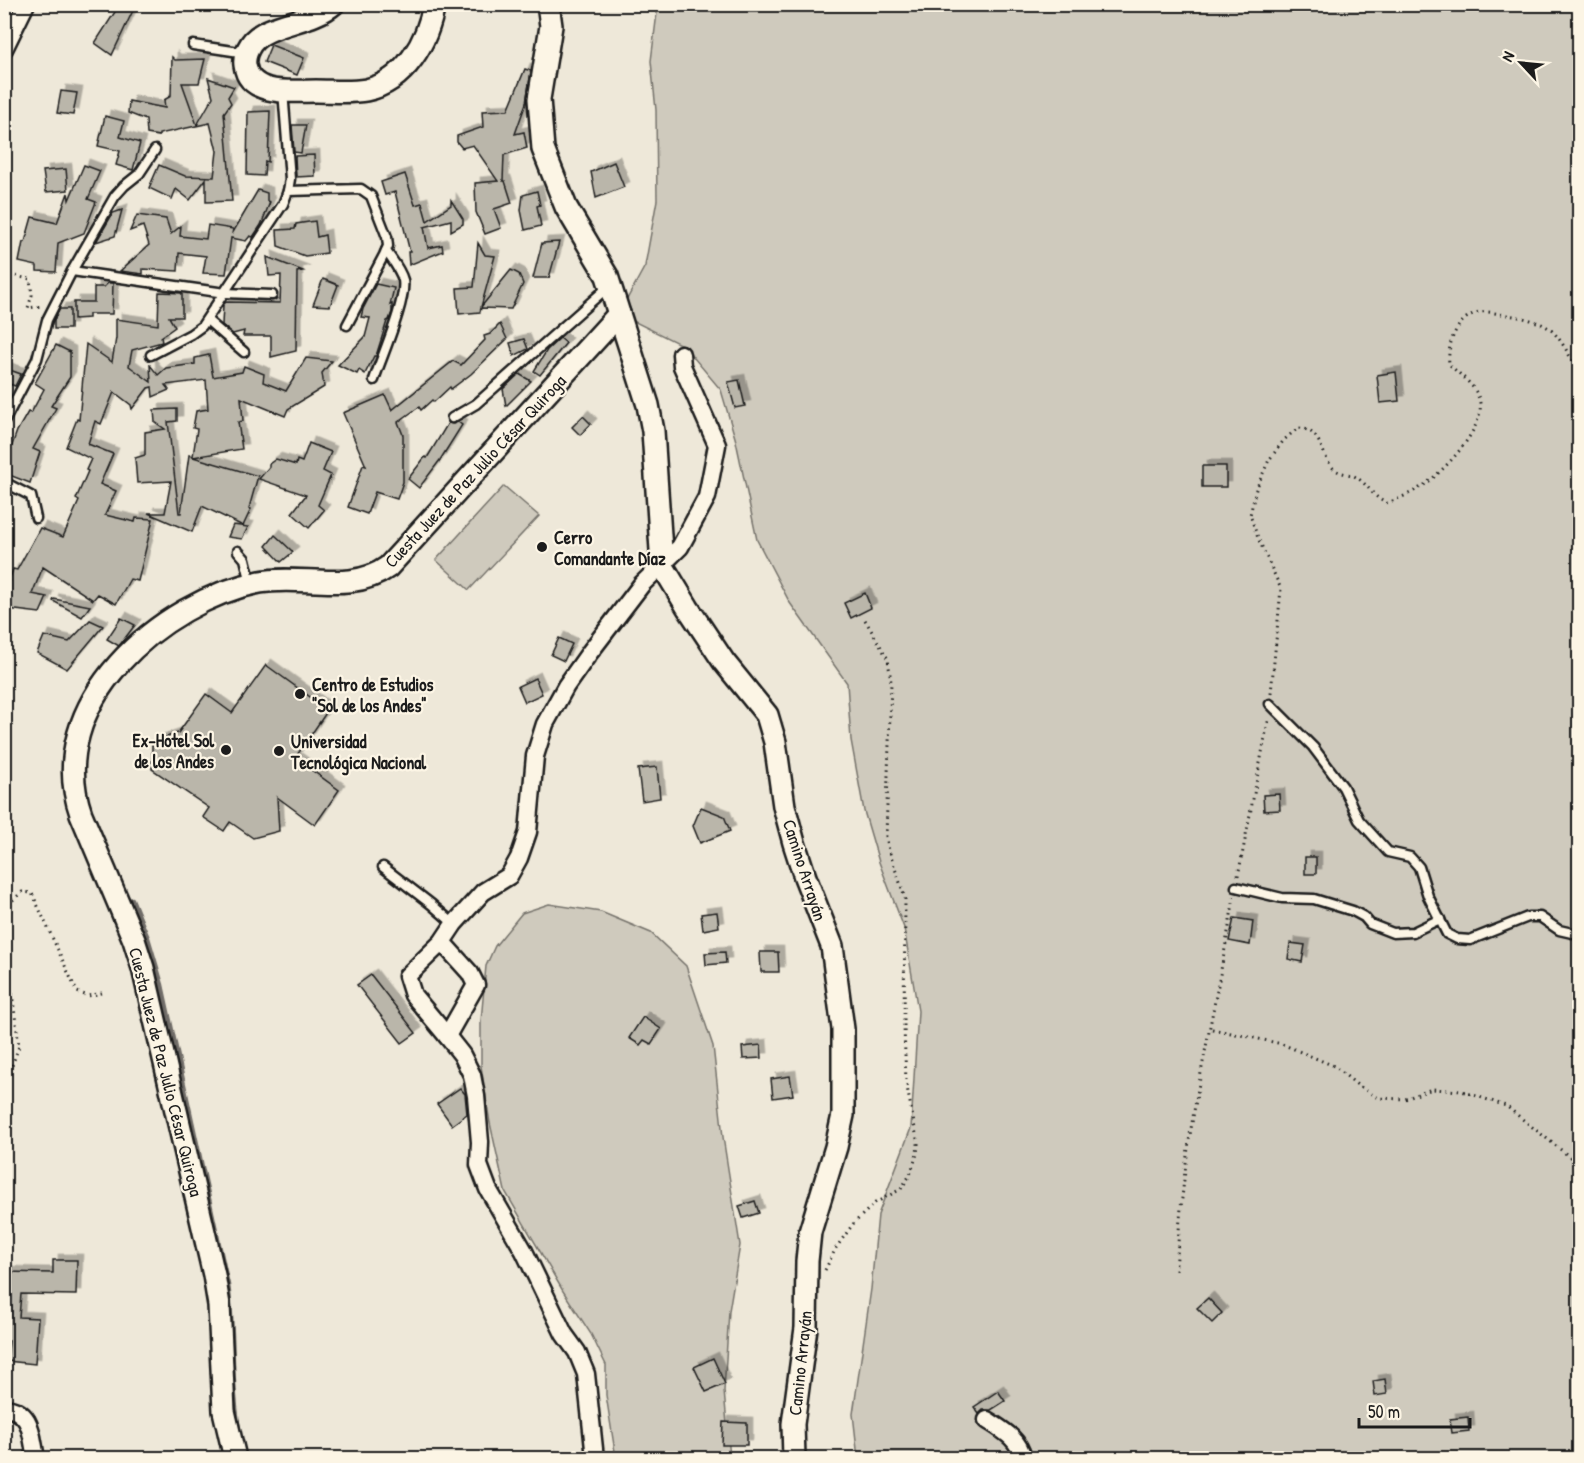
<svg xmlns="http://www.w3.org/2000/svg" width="1584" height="1463" font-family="'Patrick Hand',sans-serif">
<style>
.green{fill:#cfcabd;stroke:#76736c;stroke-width:1.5}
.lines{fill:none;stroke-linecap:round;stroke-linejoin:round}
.stream{stroke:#6f6c67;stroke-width:4.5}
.building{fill:#bab6aa;stroke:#1c1c1c;stroke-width:1.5;filter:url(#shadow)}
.service-casing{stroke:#1c1c1c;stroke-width:13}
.minor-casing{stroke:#1c1c1c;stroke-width:21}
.tertiary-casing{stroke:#1c1c1c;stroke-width:26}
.path{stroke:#1c1c1c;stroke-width:3;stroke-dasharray:1.5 4.5;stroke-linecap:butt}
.service{stroke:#fcf5e5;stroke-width:8}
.minor{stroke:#fcf5e5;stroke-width:16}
.tertiary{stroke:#fcf5e5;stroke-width:21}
.poi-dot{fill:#1c1c1c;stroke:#fcf5e5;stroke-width:2}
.labels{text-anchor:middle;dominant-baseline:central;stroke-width:4.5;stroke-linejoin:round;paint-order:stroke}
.street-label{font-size:18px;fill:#1c1c1c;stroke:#fcf5e5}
.poi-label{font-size:18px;font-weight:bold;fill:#1c1c1c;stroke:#fcf5e5;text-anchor:start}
</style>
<defs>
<filter id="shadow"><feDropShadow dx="5.5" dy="-5.5" stdDeviation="0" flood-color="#0004"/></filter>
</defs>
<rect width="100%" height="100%" fill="#eee8d9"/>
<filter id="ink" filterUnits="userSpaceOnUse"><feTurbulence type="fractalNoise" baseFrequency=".0167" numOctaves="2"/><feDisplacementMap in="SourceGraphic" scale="12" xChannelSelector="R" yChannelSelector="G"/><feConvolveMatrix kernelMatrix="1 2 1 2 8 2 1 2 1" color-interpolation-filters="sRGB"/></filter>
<g filter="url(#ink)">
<g class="green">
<polygon points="658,5 1579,5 1579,1458 858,1458 853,1414 871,1289 878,1215 911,1128 918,1011 904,928 879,862 864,811 851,740 847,683 790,603 757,540 736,441 721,390 684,346 619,314 645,266 657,200 656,110 651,61"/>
<polygon points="504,486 539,516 469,590 436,560"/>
<polygon points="549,904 601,912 651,933 686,966 713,1046 723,1137 740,1245 729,1311 724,1391 730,1458 616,1458 606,1395 606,1365 591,1334 563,1291 505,1191 490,1123 481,1066 481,1021 486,966 495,946 522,913"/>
</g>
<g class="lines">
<path class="stream" d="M 132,899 L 148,938 L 162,985 L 228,1285 C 235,1333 230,1381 239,1429"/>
</g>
<g class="building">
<polygon points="120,4 136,4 112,55 95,43"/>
<polygon points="271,45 304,58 297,75 264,62"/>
<polygon points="172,57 175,60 205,59 199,83 182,83 197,125 213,97 208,78 234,87 228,97 231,103 224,113 232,201 206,202 206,179 190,200 176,189 172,199 149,188 159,165 185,176 214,177 217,151 210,123 159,134 159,136 147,134 146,120 128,113 129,101 165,108 164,100 171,96"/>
<polygon points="525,69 531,71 526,103 515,134 524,132 527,148 504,155 503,181 505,181 512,203 494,209 501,228 485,234 476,212 475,183 498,181 473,145 462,148 457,142 457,136 483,127 482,111 508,110"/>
<polygon points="61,91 77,93 73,115 57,113"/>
<polygon points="270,111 268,162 265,161 264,176 247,175 248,112"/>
<polygon points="105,116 124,121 120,137 140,143 133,170 116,165 120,151 98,146"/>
<polygon points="292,125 306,125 301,153 294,152"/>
<polygon points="314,155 315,176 296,177 295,156"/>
<polygon points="614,162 624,187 596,198 591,172"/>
<polygon points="84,165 100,171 88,199 96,202 84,233 58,243 56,272 37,271 37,266 19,262 23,242 25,242 32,217 57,223 68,193 69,200"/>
<polygon points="66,169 68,190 46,192 43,171"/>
<polygon points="405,174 415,205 422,203 427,221 451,205 451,200 463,219 463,224 451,231 451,220 424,227 428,248 442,245 443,251 409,265 408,252 410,252 395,192 385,195 381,182"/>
<polygon points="258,190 267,193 267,201 270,202 261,225 253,237 250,236 246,241 231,238 226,274 203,273 206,256 179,253 178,271 143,269 143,274 120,271 149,245 143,226 130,231 137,215 166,219 171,234 181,226 180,236 206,239 208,225 233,229 232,234"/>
<polygon points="537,191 540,205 537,206 541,226 525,230 521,210 523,195"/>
<polygon points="122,210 115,236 96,242 113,213"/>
<polygon points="315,221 317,237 325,235 327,253 305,256 278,246 277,230 295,229 296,224"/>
<polygon points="559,242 549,278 533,278 542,243"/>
<polygon points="478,243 485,255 495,256 481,307 511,270 519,274 523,284 511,309 481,308 480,312 459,314 457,288 474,287"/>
<polygon points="267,257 303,271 297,272 296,351 271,357 271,336 243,336 244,331 233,334 222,325 223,305 226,302 280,303 281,275 269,276"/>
<polygon points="323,279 338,285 330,306 313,305"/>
<polygon points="108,283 113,283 112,314 89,314 89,318 74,319 74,302 94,302 94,287 104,287"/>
<polygon points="376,284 394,288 390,305 392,304 392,312 389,320 387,321 376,356 374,356 365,374 359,370 357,374 338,365 365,337 370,318 361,317 363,309"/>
<polygon points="159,292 182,293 182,317 169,317 175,327 161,337 162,342 132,350 129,366 151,382 150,365 158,375 166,368 195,364 195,358 209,355 213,377 242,372 244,366 264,374 263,382 286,391 306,358 332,361 322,373 324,387 288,409 285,416 241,398 243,421 238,422 242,449 193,457 258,476 249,508 251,509 243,526 202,506 192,532 148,513 165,513 171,481 137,483 135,458 145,455 145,432 165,429 155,422 154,410 177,409 177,421 168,422 179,513 181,513 189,455 193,456 197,429 193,428 196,411 208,409 206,380 165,385 169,390 153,397 152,387 148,388 132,409 131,405 114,392 101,424 95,421 88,444 113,454 100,484 116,491 105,515 135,522 136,518 153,519 138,581 130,579 116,604 98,594 93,600 43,567 32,594 47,597 40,613 8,609 9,604 4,603 4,597 13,569 17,570 40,528 63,537 79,501 76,499 88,471 86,470 91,459 66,447 77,419 79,420 86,344 112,362 116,338 116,319 158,325"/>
<polygon points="60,309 70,309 70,329 54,329 54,320"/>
<polygon points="500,324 507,339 471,374 451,389 450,387 434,402 432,400 421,410 419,407 398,422 403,435 403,482 397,499 375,492 367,514 348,507 363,465 366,466 343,413 385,395 392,410 453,361 461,365 485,340 484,336 490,334"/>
<polygon points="560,338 566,343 540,375 534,371 547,350"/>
<polygon points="524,339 528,349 514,356 510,343"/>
<polygon points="56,345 70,352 70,377 51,406 56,408 33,449 40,452 30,483 4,473 4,468 17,431 28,412 31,413 44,389 35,383"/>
<polygon points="4,368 21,374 15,386 4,382"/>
<polygon points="1396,372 1399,401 1380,403 1377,375"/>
<polygon points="519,374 531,381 506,406 503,389"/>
<polygon points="739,380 745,406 735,408 728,382"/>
<polygon points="583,416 591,424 580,435 572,427"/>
<polygon points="458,422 462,425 440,460 419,488 408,479 425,457 427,458 448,423 453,424"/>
<polygon points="309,443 331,452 323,471 331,475 318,505 324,510 309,528 292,513 306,495 259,479 269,467 269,464 276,459 296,465 297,460 302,462"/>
<rect x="1202" y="466" width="24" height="21"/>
<polygon points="233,525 248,527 242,539 228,537"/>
<polygon points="275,535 293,552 281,562 266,546"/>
<polygon points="865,593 871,608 851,618 844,603"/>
<polygon points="54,599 90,606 82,617 53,601"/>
<polygon points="121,618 135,625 119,646 107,639"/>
<polygon points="90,620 103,626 67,669 37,653 44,636 69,642"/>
<polygon points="559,638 572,644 564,661 551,655"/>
<polygon points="266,665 328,710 295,758 339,790 315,825 277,797 279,831 253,838 230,822 224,831 203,817 209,808 152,769 152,742 178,733 206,694 232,713"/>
<polygon points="535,678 542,694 525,702 518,686"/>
<polygon points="657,767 660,798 642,801 638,769"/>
<polygon points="1279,794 1280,810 1264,811 1263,795"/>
<polygon points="701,807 724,816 730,831 700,843 693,826"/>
<rect x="1305" y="857" width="11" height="17"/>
<polygon points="717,912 719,927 703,930 701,914"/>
<polygon points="1234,918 1253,921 1250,945 1229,941"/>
<polygon points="1290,943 1305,945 1302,962 1288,959"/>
<polygon points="725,952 726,963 706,965 705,953"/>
<polygon points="760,952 778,952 779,972 761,972"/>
<polygon points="371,975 416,1033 402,1043 357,985"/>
<polygon points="643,1017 661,1029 651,1044 644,1040 640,1045 629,1038"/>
<polygon points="761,1045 762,1058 743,1059 742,1047"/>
<polygon points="790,1076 793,1095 773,1098 771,1079"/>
<polygon points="460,1088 465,1094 467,1114 452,1125 437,1104"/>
<polygon points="755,1201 759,1213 743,1218 739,1206"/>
<polygon points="53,1260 77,1260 76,1295 21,1294 19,1317 38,1318 35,1364 7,1361 9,1341 4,1341 4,1272 53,1273"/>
<polygon points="1208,1298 1222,1313 1212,1323 1197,1308"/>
<polygon points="713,1358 725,1384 706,1392 694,1367"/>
<polygon points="1385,1379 1387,1394 1375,1396 1373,1381"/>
<polygon points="998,1391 1005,1401 991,1410 983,1410 979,1414 974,1407"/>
<polygon points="1468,1417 1469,1431 1452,1433 1450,1419"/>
<polygon points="723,1422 747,1423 747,1445 722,1445"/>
</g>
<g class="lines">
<defs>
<g id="service">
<polyline points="193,45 246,53"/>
<polyline points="288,191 361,189 371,196 387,237 388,246 384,255 347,325"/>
<polyline points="72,271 225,293 272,295"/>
<polyline points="207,320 244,352"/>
<polyline points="151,355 191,334 202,326 283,204 288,191 290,179 283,91"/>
<path d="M 374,380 C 381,358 407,300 403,280 C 400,269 392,260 386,251"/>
<polyline points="452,418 476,404 608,287"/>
<polyline points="4,422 37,359 47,320 72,271 115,196 124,186 139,174 155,150"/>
<polyline points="4,482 31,496 36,518"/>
<polyline points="238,551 245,559 251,583"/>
<polyline points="1270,704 1313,747 1343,787 1359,820 1388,852 1410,857 1419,867 1428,896 1447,934 1457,939 1470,940 1528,917 1540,917 1559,930 1572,933"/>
<polyline points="383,867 431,904 454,924"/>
<polyline points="1236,887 1282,898 1314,899 1353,911 1364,917 1370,924 1393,933 1413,932 1440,919"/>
</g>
<g id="minor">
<polyline points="4,49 26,4"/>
<polyline points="442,942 470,973 476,985 447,1036 413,995 407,976 442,942 454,924 483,892 509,876 519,858 528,832 535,756 545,724 566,686 590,652 642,584 680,547 707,497 717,445 682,366 681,354"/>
<polyline points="447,1036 462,1055 472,1075 476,1096 480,1142 479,1165 488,1189 524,1251 564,1334 577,1352 586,1374 595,1458"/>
<path d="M 4,1408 C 33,1410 31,1436 36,1458"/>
<path d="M 987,1420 C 1004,1431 1018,1438 1023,1458"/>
</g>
<g id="tertiary">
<path d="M 333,4 C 312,23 265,23 251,44 C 247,50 244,58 245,65 C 249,97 293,91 316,91 C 332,91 350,93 366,90 C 405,82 428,41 434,4"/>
<polyline points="548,4 551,26 539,99 543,149 566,207 607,276 648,405 653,431 662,565 688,608 724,662 767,715 775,742 784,806 794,843 805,877 832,946 843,1029 843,1115 836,1147 810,1232 807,1261 806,1328 793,1424 794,1458"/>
<path d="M 235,1458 L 224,1411 L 219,1305 L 214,1275 L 143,968 L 134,940 L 81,814 C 42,704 161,601 260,582 C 302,574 351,594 388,567 L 619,314"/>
</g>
</defs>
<use href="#service" class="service-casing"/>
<use href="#minor" class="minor-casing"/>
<use href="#tertiary" class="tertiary-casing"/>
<g class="path">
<polyline points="4,277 15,276 30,279 32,295 28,308 42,306"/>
<path d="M 1271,693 L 1281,589 L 1258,538 L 1250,515 L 1256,489 L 1269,460 L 1284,440 L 1298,428 C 1322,429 1320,454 1333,468 C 1339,474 1347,473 1354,476 C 1369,484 1370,495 1386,503 C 1399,499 1412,493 1424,485 C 1444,471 1484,429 1480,403 C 1477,385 1460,376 1449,364 C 1447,343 1457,317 1479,312 C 1488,311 1499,314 1507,315 C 1520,317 1536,320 1547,327 C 1562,337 1570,359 1580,373"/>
<polyline points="1238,876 1269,717"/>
<polyline points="1212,1029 1282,1044 1334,1066 1356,1084 1378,1098 1405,1099 1432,1089 1462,1091 1506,1106 1580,1165"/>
<polyline points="4,1088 19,1046 6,947 11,902 22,892 32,893 77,992 88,996 102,993"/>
<path d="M 825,1270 L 836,1248 L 853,1224 L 875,1203 L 901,1189 L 910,1175 L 917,1154 L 918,1144 L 906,1082 L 904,1027 L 905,899 C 899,876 890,860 886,836 L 891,682 L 888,659 L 864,618"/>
<path d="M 1176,1271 C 1179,1226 1183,1180 1190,1135 C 1203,1055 1221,977 1234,897"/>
</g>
<use href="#service" class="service"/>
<use href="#minor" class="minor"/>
<use href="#tertiary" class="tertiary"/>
</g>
</g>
<g class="poi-dot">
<circle cx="542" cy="547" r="6"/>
<circle cx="300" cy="694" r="6"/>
<circle cx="226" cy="750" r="6"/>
<circle cx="279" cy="751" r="6"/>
</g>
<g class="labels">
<g class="street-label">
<text transform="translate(475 471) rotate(-47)">Cuesta Juez de Paz Julio César Quiroga</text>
<text transform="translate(805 870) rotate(72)">Camino Arrayán</text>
<text transform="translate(166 1072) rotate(76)">Cuesta Juez de Paz Julio César Quiroga</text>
<text transform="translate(800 1363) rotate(-84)">Camino Arrayán</text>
</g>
<g class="poi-label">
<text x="554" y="537">Cerro<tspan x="554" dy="21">Comandante Díaz</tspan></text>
<text x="312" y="684">Centro de Estudios<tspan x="312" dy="21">"Sol de los Andes"</tspan></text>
<text x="214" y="740" text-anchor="end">Ex-Hotel Sol<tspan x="214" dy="21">de los Andes</tspan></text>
<text x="291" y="741">Universidad<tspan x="291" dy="21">Tecnológica Nacional</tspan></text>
</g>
</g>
<rect width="1584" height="1463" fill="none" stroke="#fcf5e5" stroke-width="24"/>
<rect x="12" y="12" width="1560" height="1439" fill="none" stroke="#1c1c1c" stroke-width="2" filter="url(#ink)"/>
<g transform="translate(1521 63) rotate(296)" stroke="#fcf5e5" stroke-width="4.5" paint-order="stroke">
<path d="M0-4.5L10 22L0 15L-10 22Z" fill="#1c1c1c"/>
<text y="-9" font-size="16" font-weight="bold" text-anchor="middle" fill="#1c1c1c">N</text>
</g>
<path d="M1359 1418v9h111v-9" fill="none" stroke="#1c1c1c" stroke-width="3"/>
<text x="1368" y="1418" font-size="18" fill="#1c1c1c" stroke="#fcf5e5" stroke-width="4.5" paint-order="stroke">50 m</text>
</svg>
